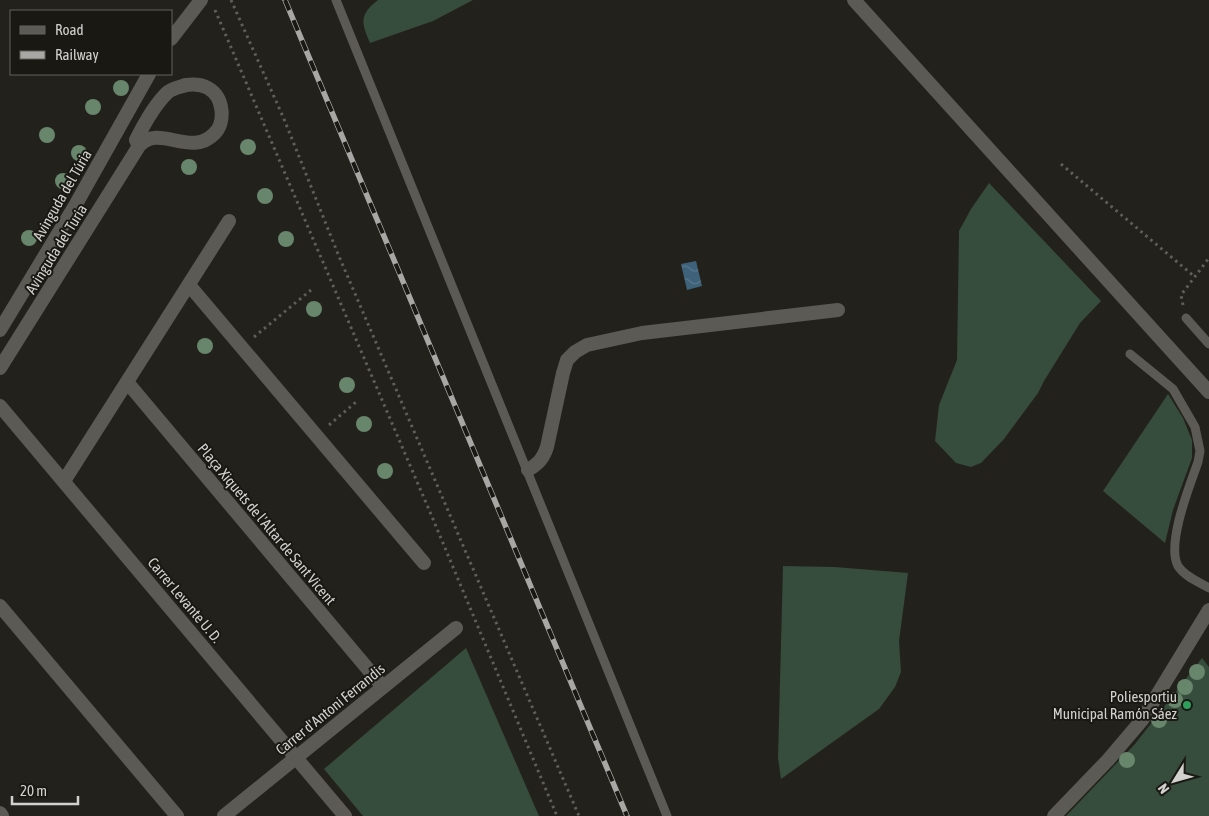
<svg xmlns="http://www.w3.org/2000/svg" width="1209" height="816" font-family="'Asap Condensed',sans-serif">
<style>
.grass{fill:#364c3c}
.water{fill:url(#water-waves)}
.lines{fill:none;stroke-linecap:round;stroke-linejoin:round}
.path{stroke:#605e5a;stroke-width:3;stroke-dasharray:2.5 4;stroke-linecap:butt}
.service{stroke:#5c5a54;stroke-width:9}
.pedestrian{stroke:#5c5a54;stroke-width:14}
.minor{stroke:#5c5a54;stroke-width:14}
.rail-casing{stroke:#a8a7a4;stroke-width:5.5}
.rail{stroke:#191813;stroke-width:4;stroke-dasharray:11;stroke-linecap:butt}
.tree{fill:#67866b}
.leisure-dot{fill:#2e9e5b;stroke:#191813;stroke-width:2}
.labels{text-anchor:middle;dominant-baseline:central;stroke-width:4;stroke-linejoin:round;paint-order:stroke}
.street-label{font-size:15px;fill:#d2d1ce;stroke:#191813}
.poi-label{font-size:15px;fill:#d2d1ce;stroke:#191813;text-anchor:end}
</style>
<defs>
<pattern id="water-waves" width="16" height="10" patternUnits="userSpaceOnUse" patternTransform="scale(1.25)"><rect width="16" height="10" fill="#3e627a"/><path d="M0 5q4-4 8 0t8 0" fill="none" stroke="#59778c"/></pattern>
</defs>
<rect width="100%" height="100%" fill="#23211c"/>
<g class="grass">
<path d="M 378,0 L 473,0 L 433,21 L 370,43 C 361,22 359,15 378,0 Z"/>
<polygon points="989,183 1101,301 1080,323 1044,381 1038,393 1004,439 981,463 971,467 956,463 935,441 939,405 957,360 959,231 971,209"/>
<polygon points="1168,394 1183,418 1192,440 1192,458 1173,510 1165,543 1103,491"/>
<polygon points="783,566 835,567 908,573 899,641 901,672 895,687 879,709 781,779 778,758"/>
<polygon points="466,648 539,816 363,816 324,769"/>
<polygon points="1202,658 1209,667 1209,816 1066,816 1135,744"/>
</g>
<polygon class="water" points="696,261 702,286 687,290 681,264"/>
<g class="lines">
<g class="path">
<polyline points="231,0 284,119 338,254 579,816"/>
<polyline points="215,10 430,512 557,816"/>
<polyline points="1061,164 1195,277"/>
<polyline points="1183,305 1181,295 1209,258"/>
<polyline points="254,337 311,290"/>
<polyline points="329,425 356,402"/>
</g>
<g class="service">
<polyline points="336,0 667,816"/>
<polyline points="1186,318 1209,344"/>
<path d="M 1130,354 L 1173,389 L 1195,427 L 1200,451 L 1198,462 C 1190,485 1166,544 1178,566 C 1184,576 1199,582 1209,588"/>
</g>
<polyline class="pedestrian" points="189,285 424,563"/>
<g class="minor">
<polyline points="854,0 1209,392"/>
<polyline points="171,39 201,0"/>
<polyline points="0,330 76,204 149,74"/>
<path d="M 0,368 L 139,146 C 159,123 190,158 214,134 C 226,123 224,97 208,88 C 201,84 193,84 186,85 C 180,87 173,88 168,92 C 155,104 144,124 136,140 L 139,146"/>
<polyline points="127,382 383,687"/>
<polyline points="0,406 345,816"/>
<path d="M 528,470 C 538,464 543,459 547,447 L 563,373 L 567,360 L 575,352 L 587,345 L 642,333 L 838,310"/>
<polyline points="64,481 229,221"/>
<polyline points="0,606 177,816"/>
<polyline points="0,813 2,816"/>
<polyline points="224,816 456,628"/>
<polyline points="1054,816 1108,760 1142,720 1209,610"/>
</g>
<defs>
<polyline id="rail" points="285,0 627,816"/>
</defs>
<use href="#rail" class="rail-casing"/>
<use href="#rail" class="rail"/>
</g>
<g class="tree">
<circle cx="121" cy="88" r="8"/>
<circle cx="93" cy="107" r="8"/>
<circle cx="47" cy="135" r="8"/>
<circle cx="248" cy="147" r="8"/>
<circle cx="79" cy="153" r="8"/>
<circle cx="189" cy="167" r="8"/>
<circle cx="63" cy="181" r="8"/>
<circle cx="265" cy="196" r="8"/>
<circle cx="29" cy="238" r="8"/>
<circle cx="286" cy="239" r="8"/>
<circle cx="314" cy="309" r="8"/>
<circle cx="205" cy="346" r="8"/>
<circle cx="347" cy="385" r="8"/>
<circle cx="364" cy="424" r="8"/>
<circle cx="385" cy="471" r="8"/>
<circle cx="1197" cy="672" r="8"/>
<circle cx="1185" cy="687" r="8"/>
<circle cx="1175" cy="700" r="8"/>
<circle cx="1159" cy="720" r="8"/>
<circle cx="1127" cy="760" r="8"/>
</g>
<circle class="leisure-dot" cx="1187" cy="705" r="5"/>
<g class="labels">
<g class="street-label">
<text transform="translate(62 195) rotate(-60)">Avinguda del Túria</text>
<text transform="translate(56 249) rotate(-58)">Avinguda del Turia</text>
<text transform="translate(267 524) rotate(50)">Plaça Xiquets de l'Altar de Sant Vicent</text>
<text transform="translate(185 600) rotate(50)">Carrer Levante U. D.</text>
<text transform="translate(330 709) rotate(-39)">Carrer d'Antoni Ferrandis</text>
</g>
<g class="poi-label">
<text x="1177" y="696">Poliesportiu<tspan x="1177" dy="17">Municipal Ramón Sáez</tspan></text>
</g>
</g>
<rect x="10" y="10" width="162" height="65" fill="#191813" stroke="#63625e"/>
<rect x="20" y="26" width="25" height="8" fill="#5c5a54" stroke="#63625e"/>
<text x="55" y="35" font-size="15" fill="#d2d1ce">Road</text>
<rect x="20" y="51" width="25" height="8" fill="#a8a7a4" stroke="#63625e"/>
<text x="55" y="60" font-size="15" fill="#d2d1ce">Railway</text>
<g transform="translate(1174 781) rotate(233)" stroke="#191813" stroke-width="4" paint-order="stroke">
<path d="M0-4L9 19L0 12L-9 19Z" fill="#d2d1ce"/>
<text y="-8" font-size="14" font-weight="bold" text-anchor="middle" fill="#d2d1ce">N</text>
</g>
<path d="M12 796v8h66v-8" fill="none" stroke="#d2d1ce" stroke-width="2.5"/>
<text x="20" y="796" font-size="15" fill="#d2d1ce" stroke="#191813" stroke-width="4" paint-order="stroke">20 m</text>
</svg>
